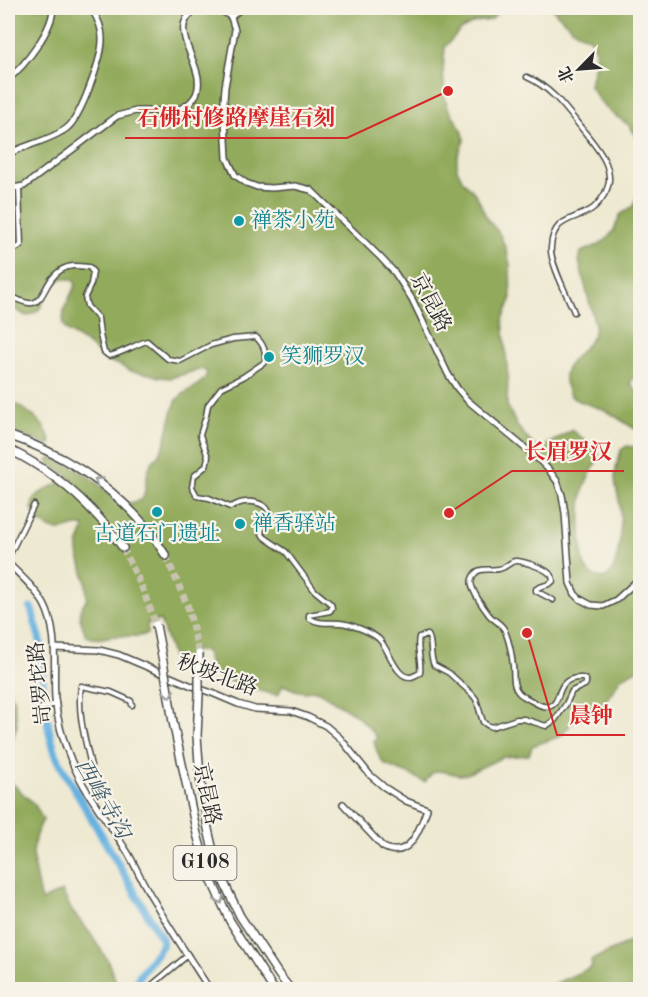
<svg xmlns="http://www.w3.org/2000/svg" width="648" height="997" font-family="'Old Standard TT','Noto Serif SC',serif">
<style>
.forest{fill:#92aa5c;stroke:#5e6a44;stroke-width:1.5}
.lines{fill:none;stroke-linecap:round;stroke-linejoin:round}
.river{stroke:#67b2e0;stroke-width:8}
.highway-tunnel{stroke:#c7c3b0;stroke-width:7;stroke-dasharray:7 3.5;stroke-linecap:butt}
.street-casing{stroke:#484844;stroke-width:7}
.secondary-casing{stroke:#484844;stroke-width:8}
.highway-casing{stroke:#484844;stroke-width:10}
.street{stroke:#fff;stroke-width:4}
.secondary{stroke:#fff;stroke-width:5}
.highway{stroke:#fff;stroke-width:7}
.highway-bridge-casing{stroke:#484844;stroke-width:10;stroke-linecap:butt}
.highway-bridge{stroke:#fff;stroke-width:7}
.oneway{stroke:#a0a0a0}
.culture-dot{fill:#0f9aa8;stroke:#f7f3e8;stroke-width:2}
.labels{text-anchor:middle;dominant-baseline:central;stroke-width:4.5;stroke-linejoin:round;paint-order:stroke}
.shield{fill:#f7f3e8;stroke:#686764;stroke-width:1.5}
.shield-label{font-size:20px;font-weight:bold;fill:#2b2b2b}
.culture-label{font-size:21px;fill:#0d838f;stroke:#f7f3e8;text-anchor:start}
.street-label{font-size:21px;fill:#2b2b2b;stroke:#f7f3e8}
.water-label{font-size:22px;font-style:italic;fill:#405a6a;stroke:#f7f3e8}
.leader{fill:none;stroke:#d62828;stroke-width:2}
.callout-dot{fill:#d62828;stroke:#f7f3e8;stroke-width:2}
.callout-label{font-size:22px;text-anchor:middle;font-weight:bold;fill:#d62828;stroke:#f7f3e8;stroke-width:4.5;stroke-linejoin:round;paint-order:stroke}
</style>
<rect width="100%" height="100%" fill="#f7f3e8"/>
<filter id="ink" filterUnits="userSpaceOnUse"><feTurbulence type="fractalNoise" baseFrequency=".0167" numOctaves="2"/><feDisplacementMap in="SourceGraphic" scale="12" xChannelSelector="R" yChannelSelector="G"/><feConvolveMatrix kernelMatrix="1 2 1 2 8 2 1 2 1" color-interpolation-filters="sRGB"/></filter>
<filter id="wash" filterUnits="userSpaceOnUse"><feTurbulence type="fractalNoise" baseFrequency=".008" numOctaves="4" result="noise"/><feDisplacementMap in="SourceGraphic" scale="24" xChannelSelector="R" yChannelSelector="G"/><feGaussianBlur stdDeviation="1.35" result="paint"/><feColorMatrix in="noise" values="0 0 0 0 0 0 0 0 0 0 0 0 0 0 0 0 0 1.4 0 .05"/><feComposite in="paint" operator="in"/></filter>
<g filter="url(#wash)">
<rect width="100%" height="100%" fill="#eee9d1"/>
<g class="forest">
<path d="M 8,8 L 502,8 L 491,20 L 475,22 L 460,30 L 445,47 L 443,72 L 445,99 L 449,110 L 463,132 L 464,141 L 457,158 L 457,169 L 463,181 L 473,191 L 478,198 L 487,219 L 499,233 L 506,249 L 510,264 L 511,300 L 503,319 L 508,377 L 507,405 L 517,426 L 534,446 L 544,447 L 572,430 L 596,449 L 599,456 C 595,468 586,478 583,491 C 580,505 579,559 587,570 C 592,577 601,578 608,577 C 620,562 622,528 620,509 C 620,498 615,488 615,477 C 615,468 619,459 621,450 L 627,446 L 640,448 L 640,668 L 621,678 L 609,696 L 600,706 L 571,724 L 561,736 L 532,746 L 529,755 L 503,757 L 467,774 L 459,775 L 446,772 L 437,771 L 431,774 L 425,782 C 418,779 410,774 403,772 C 383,765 380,763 374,742 L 377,738 L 373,732 L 355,714 L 319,692 L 312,690 L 305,692 L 295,690 L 283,685 L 278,695 C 264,693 225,682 215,673 C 209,668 208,658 206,651 L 194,651 C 192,663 191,672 177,670 L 160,620 L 147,624 L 148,633 C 139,638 130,636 120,636 C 108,635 98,642 86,636 C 81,618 74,615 87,599 L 86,582 L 78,553 L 78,546 L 84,529 L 83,526 C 73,524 65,532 55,530 C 48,529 40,522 36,517 C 20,494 57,485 72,478 L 49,464 L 47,461 L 52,458 C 76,466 99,483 117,502 L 130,503 L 142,500 C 147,490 145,479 149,468 C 152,460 161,454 164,445 C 168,433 171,410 177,400 C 185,389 205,386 207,372 L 202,369 L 170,378 L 159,377 L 150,374 L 130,371 L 120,365 L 107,361 L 89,345 L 66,330 L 63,325 L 64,309 L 76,284 L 73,280 L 63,278 C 57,282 52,285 48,291 C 40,304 44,312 26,316 L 8,305 Z"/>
<path d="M 551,8 L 640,8 L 640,143 L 630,126 L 610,112 L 598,99 L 589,85 C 594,71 601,50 589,38 C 585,35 584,36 580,34 C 570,28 559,15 551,8 Z"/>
<polygon points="640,190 640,373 630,382 636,391 640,390 640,430 635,429 607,411 579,401 570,396 565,382 565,373 570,363 593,337 595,325 579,261 581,252 598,245 606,240 614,230 620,215 633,206"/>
<path d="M 8,398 C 26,412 46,419 51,444 L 45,444 L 8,430 Z"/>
<path d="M 8,679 L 9,688 L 14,701 L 17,726 L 13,738 L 11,762 L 8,771 L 12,783 L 35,805 L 43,820 C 26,845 35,874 41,901 L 62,891 L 72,911 L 90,933 L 107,959 L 119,989 L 8,989 Z"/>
<polygon points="640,935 640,989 543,989 592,967 591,960 622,946"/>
</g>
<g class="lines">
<polyline class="river" points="31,608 40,639 42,676 47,720 50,735 56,755 64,771 162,939 162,945 140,975 132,990"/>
</g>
</g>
<g filter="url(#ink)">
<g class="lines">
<g class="highway-tunnel">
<polyline points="123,548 141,585 156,625"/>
<polyline points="166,556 188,607 199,654"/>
</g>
<defs>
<g id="street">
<path d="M 527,77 C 552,88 567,110 583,130 C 598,149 619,171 604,195 C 601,200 596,206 592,209 C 573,221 553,217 551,247 C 549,261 568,297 574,312"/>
<polyline points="8,240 12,246 17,248 21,245 19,188"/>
<path d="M 8,294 C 48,320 38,284 61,270 C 70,264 80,266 89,267 L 93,272 L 91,284 L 85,297 L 87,306 L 98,318 L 100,335 L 104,352 L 109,356 C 123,353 134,345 147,341 L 168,359 L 180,361 L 211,345 L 233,339 L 256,337 C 264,345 266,351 265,362 L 243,377 L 221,388 L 208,405 L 206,416 L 200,435 L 208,457 L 206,466 L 194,476 L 192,487 L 197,496 L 209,498 L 230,507 C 234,506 240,502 245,502 C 255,501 268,504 270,515 L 263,525 L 261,532 L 264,537 L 286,552 L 315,591 L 331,604 L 332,608 L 330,611 L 309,615 L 309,618 C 320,625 328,622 340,623 C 351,624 371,632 379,639 C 389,649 396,679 411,677 C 415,676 417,674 420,673 C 422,661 416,648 419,637 L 428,635 C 433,643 429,655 434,665 L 449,673 L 472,694 L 476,699 L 483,722 L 487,725 L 492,727 L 517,719 L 524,719 L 546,726 L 555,720 L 566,704 L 572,691 L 585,685 L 586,683 L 586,680 L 582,678 C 550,676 566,711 543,706 C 538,705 534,702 530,700 C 527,698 522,696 519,693 C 512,686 514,675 513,666 C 512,655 509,641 505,631 C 502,623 494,621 489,615 C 484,608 468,587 472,579 C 477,565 488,571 499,569 C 506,568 509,562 515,561 C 521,560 544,568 549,573 C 553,576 552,576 553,581 C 549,586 541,585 536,589 L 536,591 L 553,600"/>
<polyline points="8,558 34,505"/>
<polyline points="41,708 56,704"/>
<path d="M 78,773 L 91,766 C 85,739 77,713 81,686 L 111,692 L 131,701 L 132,705"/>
<polyline points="146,990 188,955"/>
</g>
<g id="secondary">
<polyline points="218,8 231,17 235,30 225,87 224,101 227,158 235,175 246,183 257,187 272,188 295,186 311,190 380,257 395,273 412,299 448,374 457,388 467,400 537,458 548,469 557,481 562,495 565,513 570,583 575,594 580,599 591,605 603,606 616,600 640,578"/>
<polyline points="231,17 241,8"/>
<path d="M 8,79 C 25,66 53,29 53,8"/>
<path d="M 8,154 C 25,145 52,140 67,128 C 81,117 103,56 102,38 C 102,27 97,17 91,8"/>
<path d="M 8,186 L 13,188 L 24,186 L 117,116 L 136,111 L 175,111 C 183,108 190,104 194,98 C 214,69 158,29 199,8"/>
<path d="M 640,502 C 637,510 638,516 640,524"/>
<path d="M 8,563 C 21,576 35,588 44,604 C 59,632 53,668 55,698 C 57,719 63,741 71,760 C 85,794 109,822 128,853 C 137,869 144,886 154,901 C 171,931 191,960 210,990"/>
<path d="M 54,648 L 99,650 L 119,655 L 192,686 L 212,693 L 238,704 L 255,709 L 291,711 L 308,717 L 326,726 L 340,738 L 370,775 L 384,787 L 406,801 L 427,809 C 420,828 410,861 383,847 L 343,804"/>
</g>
<g id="highway">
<path d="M 8,435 C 58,452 103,479 139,519 C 150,530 158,544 166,556"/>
<path d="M 8,449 C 55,472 93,505 123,548"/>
<polyline points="173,722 197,834 208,873 230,921 274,990"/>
<polyline points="197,736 200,777 208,829 217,868 240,916 279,975 291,990"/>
</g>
</defs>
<use href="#street" class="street-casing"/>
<use href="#secondary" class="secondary-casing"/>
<use href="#highway" class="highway-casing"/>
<use href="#street" class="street"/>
<use href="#secondary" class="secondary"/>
<use href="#highway" class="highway"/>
<defs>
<g id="highway-bridge">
<polyline points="156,625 164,667 173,722"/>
<polyline points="197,736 199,695 199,654"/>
</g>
</defs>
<use href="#highway-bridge" class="highway-bridge-casing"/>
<use href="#highway-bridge" class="highway-bridge"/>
</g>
<defs><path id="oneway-chevron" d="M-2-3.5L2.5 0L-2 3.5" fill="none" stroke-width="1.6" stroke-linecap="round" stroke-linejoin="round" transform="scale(1.5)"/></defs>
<g class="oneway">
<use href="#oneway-chevron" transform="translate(98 481) rotate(-144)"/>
<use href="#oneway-chevron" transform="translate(169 694) rotate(81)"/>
<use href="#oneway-chevron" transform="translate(220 900) rotate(65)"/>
</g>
</g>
<g class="culture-dot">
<circle cx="239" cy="221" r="6"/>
<circle cx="269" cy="357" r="6"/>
<circle cx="157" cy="512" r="6"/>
<circle cx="240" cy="524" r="6"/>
</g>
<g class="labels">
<rect class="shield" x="173.5" y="846" width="63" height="34" rx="4.5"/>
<g class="shield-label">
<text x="205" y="863">G108</text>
</g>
<g class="culture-label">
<text x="251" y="221">禅茶小苑</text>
<text x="281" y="357">笑狮罗汉</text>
<text x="252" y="524">禅香驿站</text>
<text x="157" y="534" text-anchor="middle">古道石门遗址</text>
</g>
<g class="street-label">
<text transform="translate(430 303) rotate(62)">京昆路</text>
<text transform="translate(217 676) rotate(20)">秋坡北路</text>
<text transform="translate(41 683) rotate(-96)">岢罗坨路</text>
<text transform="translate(206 794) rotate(78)">京昆路</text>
</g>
<g class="water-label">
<text transform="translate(102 799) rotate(60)">西峰寺沟</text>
</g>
</g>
<path class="leader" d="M448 91L347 138H125M449 513L512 471H624M527 633L557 735H625"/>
<g class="callout-dot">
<circle cx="448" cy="91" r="6"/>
<circle cx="449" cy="513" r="6"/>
<circle cx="527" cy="633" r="6"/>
</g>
<g class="callout-label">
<text x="236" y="125">石佛村修路摩崖石刻</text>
<text x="568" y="459">长眉罗汉</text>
<text x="591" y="723">晨钟</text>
</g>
<rect width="648" height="997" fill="none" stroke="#f7f3e8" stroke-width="30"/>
<g transform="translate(579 69) rotate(245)" stroke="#f7f3e8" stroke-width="4.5" paint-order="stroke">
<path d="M0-4.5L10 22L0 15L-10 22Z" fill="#2b2b2b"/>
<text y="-9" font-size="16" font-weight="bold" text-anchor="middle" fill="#2b2b2b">北</text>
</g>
</svg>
